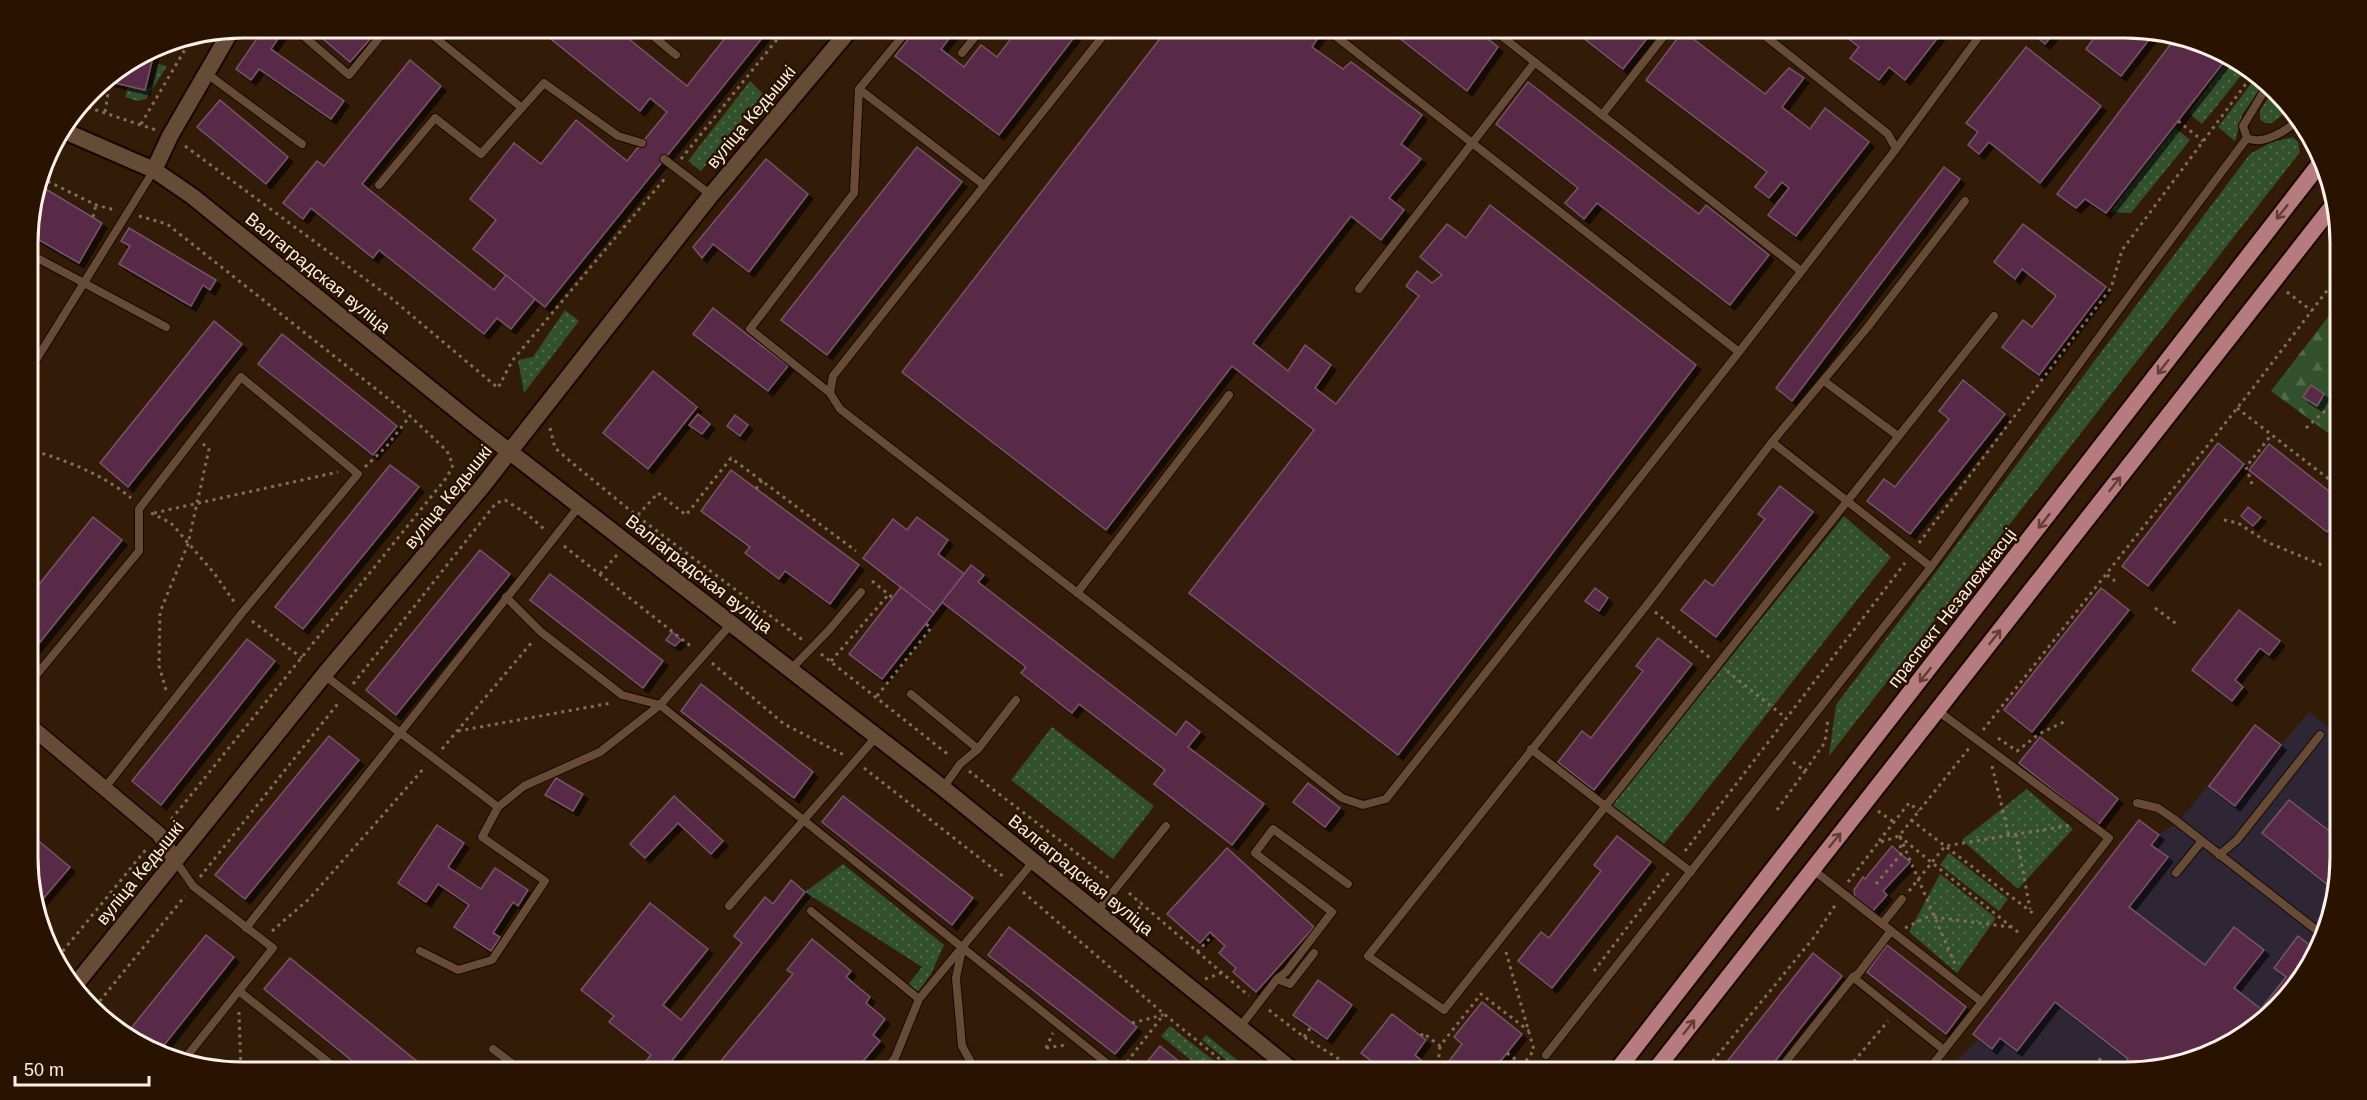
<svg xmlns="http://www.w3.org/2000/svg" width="2367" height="1100" font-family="Helvetica,sans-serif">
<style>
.industrial{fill:#2e2635}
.grass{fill:url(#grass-dots)}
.forest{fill:url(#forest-firs)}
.building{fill:#582946;stroke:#755667;stroke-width:1.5;filter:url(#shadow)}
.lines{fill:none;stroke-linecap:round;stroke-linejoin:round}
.service-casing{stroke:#1a0600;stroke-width:10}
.minor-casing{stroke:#1a0600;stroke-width:18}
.tertiary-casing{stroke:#1a0600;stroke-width:20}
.secondary-casing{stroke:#1a0600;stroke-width:20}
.primary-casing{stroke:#1a0600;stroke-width:20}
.path{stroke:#816e5d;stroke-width:3;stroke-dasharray:3 4.5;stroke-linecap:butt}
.service{stroke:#664c36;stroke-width:8}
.minor{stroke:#664c36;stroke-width:15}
.tertiary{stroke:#664c36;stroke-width:16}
.secondary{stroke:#664c36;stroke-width:16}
.primary{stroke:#b57b7e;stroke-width:16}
.oneway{stroke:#613d32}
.labels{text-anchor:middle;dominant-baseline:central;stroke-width:5;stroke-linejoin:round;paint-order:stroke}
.street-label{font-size:18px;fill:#fdf0e6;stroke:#291300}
.rim{fill:none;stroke:#fdf0e6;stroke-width:3}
</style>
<defs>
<pattern id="grass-dots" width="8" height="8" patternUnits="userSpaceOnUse" patternTransform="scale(1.5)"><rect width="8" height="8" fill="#32502c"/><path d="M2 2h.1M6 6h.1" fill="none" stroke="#516a4b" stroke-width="1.8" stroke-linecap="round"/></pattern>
<pattern id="forest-firs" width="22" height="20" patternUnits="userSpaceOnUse" patternTransform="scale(1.5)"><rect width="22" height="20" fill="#32502c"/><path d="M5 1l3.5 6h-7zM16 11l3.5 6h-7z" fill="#516a4b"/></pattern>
<filter id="shadow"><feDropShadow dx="5" dy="5" stdDeviation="0" flood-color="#0009"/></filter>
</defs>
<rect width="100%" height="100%" fill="#331c07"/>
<polygon class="industrial" points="2309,712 2340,737 2340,858 2323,940 2287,999 2245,1036 2138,1073 1945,1073 1978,1039 1973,1034 2139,820 2159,834 2178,823 2255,725 2282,744"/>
<g class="grass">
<polygon points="2228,60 2244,72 2202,124 2189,113"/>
<polygon points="158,64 167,66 146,99 137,101 125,97 129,84 144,90 152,86"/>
<polygon points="2254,80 2262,86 2242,115 2235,141 2218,127"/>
<polygon points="750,81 763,94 701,171 688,161"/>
<polygon points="2272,93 2291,108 2272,123 2265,123 2260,119 2260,110"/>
<polygon points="2175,128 2190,140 2131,213 2110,212"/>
<polygon points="2293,137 2298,142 2300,152 1829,756 1836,705 2250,154 2270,143"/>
<polygon points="565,310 579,321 524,393 518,360 533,357"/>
<polygon points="1844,516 1891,557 1664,844 1612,805"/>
<polygon points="1052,727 1154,806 1113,859 1011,780"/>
<polygon points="2027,789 2073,829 2018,889 1962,840"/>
<polygon points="1949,853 2008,899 1999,911 1940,865"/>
<polygon points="843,864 944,945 931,974 918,992 908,985 922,967 805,892"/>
<polygon points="1940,874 1996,918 1957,973 1909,932"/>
<polygon points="1170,1026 1227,1071 1225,1073 1207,1073 1161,1036"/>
<polygon points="1206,1035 1253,1073 1242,1073 1202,1040"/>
</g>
<polygon class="forest" points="2338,304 2339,441 2271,391"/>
<g class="building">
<polygon points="265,27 285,28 271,49 344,101 331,119 259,69 251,80 236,69"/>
<polygon points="309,27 358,27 371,38 350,62"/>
<polygon points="536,27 614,27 687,86 734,27 771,27 545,307 473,249 496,220 470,199 514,143 541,164 576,120 627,161 667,112 650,98 640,111"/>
<polygon points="918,27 958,27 941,49 964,67 981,45 997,57 1020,27 1082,27 999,135 895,56"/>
<polygon points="1169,27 1310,27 1320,35 1312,47 1343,69 1351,62 1422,115 1401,144 1421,159 1389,198 1404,210 1381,240 1351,216 1253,343 1288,371 1305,345 1331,365 1315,388 1336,404 1419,296 1406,286 1417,271 1432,283 1442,275 1420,257 1447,224 1466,238 1490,205 1696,365 1398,755 1189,593 1314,430 1232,366 1106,530 902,372"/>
<polygon points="1385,27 1472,27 1498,47 1467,91"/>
<polygon points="1569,27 1656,27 1623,69"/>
<polygon points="1833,27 1946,27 1905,80 1889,67 1879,80 1850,58 1859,47"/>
<polygon points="2037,27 2059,27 2045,44 2032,33"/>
<polygon points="2096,27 2124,27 2142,31 2151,37 2121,76 2086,49 2100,30"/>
<polygon points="1683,31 1765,94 1789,68 1804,78 1782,107 1810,129 1825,108 1869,142 1796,236 1768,215 1789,188 1782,182 1769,198 1755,187 1767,172 1646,80"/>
<polygon points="2176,37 2207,44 2227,58 2106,213 2085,199 2076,208 2057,194"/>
<polygon points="2026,47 2101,106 2040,183 1989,142 1979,154 1968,145 1978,132 1966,123"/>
<polygon points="152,49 155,49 145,90 102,80"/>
<polygon points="410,60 441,86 362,184 494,290 506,275 535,299 511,329 497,318 484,334 379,250 373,258 311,208 303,219 283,203 317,161 324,166"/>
<polygon points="1528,82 1699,214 1706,205 1769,255 1730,305 1597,203 1584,219 1565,203 1578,188 1496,124"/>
<polygon points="220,100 288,157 266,184 197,127"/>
<polygon points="917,147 962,182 827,355 781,320"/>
<polygon points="766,159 808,194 749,272 713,244 702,258 693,247"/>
<polygon points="1944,167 1960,179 1792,401 1776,388"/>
<polygon points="39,185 102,223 79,263 27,233"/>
<polygon points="2023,224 2106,287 2039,375 2002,347 2023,320 2032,327 2056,296 2022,269 2015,279 1994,262"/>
<polygon points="129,228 216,280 210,290 203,285 191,306 119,264 130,246 121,241"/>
<polygon points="713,308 788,366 768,391 693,334"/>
<polygon points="214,321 242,344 128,487 100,463"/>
<polygon points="282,334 397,426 373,455 258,364"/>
<polygon points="653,371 697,407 648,469 603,433"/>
<polygon points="1963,380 2005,414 1910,534 1867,501 1884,479 1895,487 1949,419 1939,411"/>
<polygon points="2311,385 2324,394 2317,406 2303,397"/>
<polygon points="698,414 710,424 702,434 689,425"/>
<polygon points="735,415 748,425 740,436 727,426"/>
<polygon points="2218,443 2244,464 2148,586 2122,566"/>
<polygon points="2269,444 2339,499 2339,517 2327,532 2249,470"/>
<polygon points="390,465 419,487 303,629 275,607"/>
<polygon points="731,470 859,565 830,604 785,571 779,579 745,553 750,547 701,511"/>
<polygon points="1780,486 1813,512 1716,637 1681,610 1705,580 1713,586 1765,519 1758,514"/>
<polygon points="2248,507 2261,517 2253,526 2241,516"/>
<polygon points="93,517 122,540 28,657 28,598"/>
<polygon points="917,517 948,540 938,554 964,574 934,613 863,558 893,519 907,530"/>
<polygon points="480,550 510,574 396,715 366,690"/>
<polygon points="971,565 984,575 978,582 1176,735 1186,721 1200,732 1188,747 1264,804 1232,845 1154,784 1165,770 1079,704 1072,713 1021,673 1026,667 942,602"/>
<polygon points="550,574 663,661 643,688 530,600"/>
<polygon points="901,587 934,613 882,679 849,654"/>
<polygon points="1595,588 1608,598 1599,611 1585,601"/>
<polygon points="2101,588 2129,610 2032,732 2004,710"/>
<polygon points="2239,610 2280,641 2269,655 2260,648 2235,680 2243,687 2232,701 2192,670"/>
<polygon points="672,632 681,640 675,646 666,640"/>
<polygon points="1658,638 1692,664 1594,790 1558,762 1582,731 1591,738 1643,671 1636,666"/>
<polygon points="247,639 275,661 161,805 132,781"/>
<polygon points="701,684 813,772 794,798 681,711"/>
<polygon points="2255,725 2281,745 2235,806 2209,786"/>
<polygon points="329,736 359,760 245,899 215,875"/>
<polygon points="2040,737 2118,799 2098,825 2019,763"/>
<polygon points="556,778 583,794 573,811 545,795"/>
<polygon points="1308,783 1340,808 1325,827 1293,802"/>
<polygon points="674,796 723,841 711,854 678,823 645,858 630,844"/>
<polygon points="843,796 973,898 952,925 822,822"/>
<polygon points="2289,800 2328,830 2335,819 2340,822 2340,858 2334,890 2262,833"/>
<polygon points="2139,820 2159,835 2151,845 2168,857 2129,907 2205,965 2234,927 2264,950 2234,988 2261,1009 2286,977 2274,968 2298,936 2317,951 2287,999 2245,1036 2138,1073 2118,1073 2128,1059 2055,1002 2017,1051 2000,1038 1992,1049 1973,1034"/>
<polygon points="437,825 464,843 448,867 481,889 495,868 528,890 518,906 513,902 493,933 500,937 491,951 454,927 469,905 438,884 426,902 398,883"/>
<polygon points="29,833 70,867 37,906 29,886 29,875 33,870 29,866"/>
<polygon points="1617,836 1651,862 1552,988 1518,961 1541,932 1549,938 1601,871 1594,865"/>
<polygon points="1892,846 1910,862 1883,891 1887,895 1871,913 1855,899 1854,890 1863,877 1865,879"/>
<polygon points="1227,848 1314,927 1256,992 1233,972 1236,968 1219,953 1225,946 1210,932 1200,943 1167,914"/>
<polygon points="791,880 805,892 662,1073 636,1073 651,1055 609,1022 614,1016 581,990 650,903 708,949 663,1005 681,1020 742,943 734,936 765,897 773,904"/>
<polygon points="1009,927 1137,1027 1115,1054 988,955"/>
<polygon points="206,935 234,957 157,1054 128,1032"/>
<polygon points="812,939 851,971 846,977 870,997 866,1003 885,1019 873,1035 880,1041 859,1066 867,1073 711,1073 793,974 787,970"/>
<polygon points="1887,945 1966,1007 1946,1034 1867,972"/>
<polygon points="1813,953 1842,976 1803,1025 1766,1073 1718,1073"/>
<polygon points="290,958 429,1071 427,1073 367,1073 264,989"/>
<polygon points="1318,980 1352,1005 1327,1039 1293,1015"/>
<polygon points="1482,1002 1522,1034 1491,1073 1440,1073 1462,1044 1454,1037"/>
<polygon points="1392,1014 1426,1040 1415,1055 1437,1073 1387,1073 1361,1053"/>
<polygon points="1160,1046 1193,1073 1138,1073"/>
<polygon points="616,1062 629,1073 607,1073"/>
</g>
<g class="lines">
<defs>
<g id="service">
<polyline points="293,27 349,75 388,27"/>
<polyline points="642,27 676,55"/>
<polyline points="910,27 859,89 984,185"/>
<polyline points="1110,27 833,376 830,393 840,409 1342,798 1363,805 1386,799 1739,352 1896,149 1888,134 1754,27"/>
<polyline points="1324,27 1739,352"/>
<polyline points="1490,27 1801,271"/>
<polyline points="432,35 522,108"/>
<polyline points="962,53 983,27"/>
<polyline points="206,73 302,144"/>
<path d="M 2266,88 L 2243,126 L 2247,138 C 2263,146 2288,130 2299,119"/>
<polyline points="1602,115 1671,27"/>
<polyline points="1896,149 1986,27"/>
<polyline points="664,159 711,195"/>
<polyline points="379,185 435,118 481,154 544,83 618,136 642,143"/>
<polyline points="1965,201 1867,328 1772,442 1646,606 1368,956 1444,1010 1994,316"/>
<polyline points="28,253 166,327"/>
<polyline points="1359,289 1535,62"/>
<polyline points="36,360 154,170"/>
<polyline points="1824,381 1898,436"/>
<polyline points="830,393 750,329 854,193 859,89"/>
<polyline points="1772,442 1931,567"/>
<polyline points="1077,593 1229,395"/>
<polyline points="506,597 541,632 622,695 660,705 1119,1073"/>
<polyline points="791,669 829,630 861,592"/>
<polyline points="324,675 498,807"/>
<polyline points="28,685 139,551 139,509 241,377 358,474 242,613 104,789"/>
<polyline points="911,694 978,749"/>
<polyline points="1938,711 2109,838 1982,1002"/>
<polyline points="1531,749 1691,872"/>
<polyline points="943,788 960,764 978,749 1016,700"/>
<polyline points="2137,803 2158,808 2174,819 2324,936"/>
<polyline points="2219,855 2237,840 2320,735"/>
<polyline points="175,860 193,886 273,948 183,1061"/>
<polyline points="1812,869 1982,1002 1926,1073"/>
<polyline points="2176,873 2202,841"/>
<polyline points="729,906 876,737"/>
<polyline points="811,911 919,999"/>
<polyline points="1096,913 1166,826"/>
<polyline points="1882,924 1902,899"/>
<polyline points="246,928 580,505"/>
<polyline points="962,949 956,978 962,1046 973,1066 982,1073"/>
<polyline points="420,951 458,970 492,960 545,881 482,837 498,807 524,786 600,752 660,705 731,624"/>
<polyline points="1853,977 1858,974 1891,931"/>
<polyline points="1277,979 1286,972 1332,912 1255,853 1273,829 1348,884"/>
<polyline points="239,991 342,1073"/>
<polyline points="1240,1027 1277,979 1290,984 1314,953"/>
<polyline points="493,1049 525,1073"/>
<polyline points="1546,1055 1931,567 2137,285 2247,138"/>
<polyline points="1934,1063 1945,1073"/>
<polyline points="883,1073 895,1058 919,999 1033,862"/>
<polyline points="1777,1073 1853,977 1944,1050"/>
</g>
<polyline id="minor" points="29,725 159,834 175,860"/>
<g id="tertiary">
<polyline points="154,170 170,136 232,29"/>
<polyline points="72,989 324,675 481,488 711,195 852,27"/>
</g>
<polyline id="secondary" points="62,130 154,170 192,196 470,421 943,788 1296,1073"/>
<g id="primary">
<polyline points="1615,1073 2318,166"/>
<polyline points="1653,1073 2334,204"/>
</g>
</defs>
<use href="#service" class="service-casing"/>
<use href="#minor" class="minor-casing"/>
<use href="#tertiary" class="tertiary-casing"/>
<use href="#secondary" class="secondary-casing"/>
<use href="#primary" class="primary-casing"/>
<g class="path">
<polyline points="81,105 156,130"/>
<polyline points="90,108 94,89"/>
<polyline points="105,112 110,82"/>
<polyline points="2178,121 2203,141"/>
<polyline points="141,124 190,41 184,39"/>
<polyline points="185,146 391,298 498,388 512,361 667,176"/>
<polyline points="681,159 787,27"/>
<polyline points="41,178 96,205 115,210"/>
<polyline points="139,216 167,224 410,416 447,451 453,465 447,477 170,821"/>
<polyline points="93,217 96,205"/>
<polyline points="2287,292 2312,311"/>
<polyline points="2237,408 2339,487"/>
<polyline points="550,428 555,448 571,462 637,516 804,641"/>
<polyline points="2306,428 2335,402 2339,396"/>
<path d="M 28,449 C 65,460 101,473 131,498"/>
<polyline points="365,467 386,447 410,416"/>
<polyline points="2252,484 2246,467 2272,434"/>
<polyline points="756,489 762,480"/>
<polyline points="151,513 171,523 214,573 235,603"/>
<polyline points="154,513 338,472"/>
<polyline points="638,515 658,493 686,515 731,458 856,551"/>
<polyline points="2224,520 2238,523 2267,542 2322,565"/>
<polyline points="1919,543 2111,288 2122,250 2251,77"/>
<polyline points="564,546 693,648"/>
<polyline points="600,574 617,555"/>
<polyline points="2107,575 2115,581"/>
<polyline points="872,581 893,598"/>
<polyline points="2155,608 2178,625"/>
<polyline points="1655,612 1710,658"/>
<polyline points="252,621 302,658"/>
<polyline points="821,654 950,756"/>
<polyline points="831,661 889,594"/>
<polyline points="712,663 784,724 844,755"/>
<polyline points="1727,671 1786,718"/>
<polyline points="353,684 496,503 505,500 527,514 545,530"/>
<polyline points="166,690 159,666 160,612 188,544 209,449 203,444"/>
<polyline points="877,696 931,628 925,623"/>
<polyline points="1983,730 2253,388 2338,276"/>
<polyline points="458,731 611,703"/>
<polyline points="1998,738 2017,751 2039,734 2066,721"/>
<polyline points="442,749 532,642"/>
<polyline points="1992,766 2009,836"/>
<polyline points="864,768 1004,877"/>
<polyline points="969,771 1109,878"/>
<polyline points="1805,771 1825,742 1828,719"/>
<polyline points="1777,810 1805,771 1792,761"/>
<polyline points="1878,811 1894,822"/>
<polyline points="1911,820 2034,914"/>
<polyline points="2016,834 2030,909"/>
<polyline points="1899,836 2019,933"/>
<polyline points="1900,837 1955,964"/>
<polyline points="1879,841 1909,803 1919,811"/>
<polyline points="1685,851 1905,563"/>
<polyline points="200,877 340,701"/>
<polyline points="1848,882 1878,843 1899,836 1970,747"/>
<polyline points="1876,884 1901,854 1900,841"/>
<polyline points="1909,891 1945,846 2072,825"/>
<polyline points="1023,892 1164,1014 1237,1073"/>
<polyline points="1129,893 1249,996"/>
<polyline points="1934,917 2010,927"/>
<polyline points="1138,924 1140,901"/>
<polyline points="1905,928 1933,914"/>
<polyline points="272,931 309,899 425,767"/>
<polyline points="1197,952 1213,935"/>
<polyline points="1506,952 1534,1050"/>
<polyline points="58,957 148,847"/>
<polyline points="1594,971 1670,871"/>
<polyline points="1205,979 1221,973"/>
<polyline points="95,1007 185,896"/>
<polyline points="1269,1010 1304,1037 1361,1073"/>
<polyline points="239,1012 241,1073"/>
<polyline points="1132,1023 1163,1015"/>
<polyline points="1421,1036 1423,1033 1440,1046 1481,994 1529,1031"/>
<polyline points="1304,1037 1311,1027"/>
<polyline points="1046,1048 1065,1045"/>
<polyline points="1046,1048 1053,1033"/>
<polyline points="1507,1053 1523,1065"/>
<polyline points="1802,1061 1809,1073"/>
<polyline points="1127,1062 1164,1014"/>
<polyline points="1437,1072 1440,1047"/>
<polyline points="1368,1073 1376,1064"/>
<polyline points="1517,1073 1534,1050"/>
<polyline points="1533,1073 1539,1065"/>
<polyline points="1703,1073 1815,936 1836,904"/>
<polyline points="1844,1073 1888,1021"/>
<polyline points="2090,1073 2101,1058"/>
</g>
<use href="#service" class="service"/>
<use href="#minor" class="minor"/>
<use href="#tertiary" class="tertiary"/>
<use href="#secondary" class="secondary"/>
<use href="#primary" class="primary"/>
</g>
<defs><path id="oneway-shaft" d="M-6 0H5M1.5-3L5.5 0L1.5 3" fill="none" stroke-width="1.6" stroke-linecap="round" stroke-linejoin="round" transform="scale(1.5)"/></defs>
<g class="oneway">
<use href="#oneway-shaft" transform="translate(2282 212) rotate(128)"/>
<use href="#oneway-shaft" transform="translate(2163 367) rotate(128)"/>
<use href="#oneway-shaft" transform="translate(2115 484) rotate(-52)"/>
<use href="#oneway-shaft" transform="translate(2044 521) rotate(128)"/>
<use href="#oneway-shaft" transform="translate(1995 637) rotate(-52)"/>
<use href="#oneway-shaft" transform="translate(1925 675) rotate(128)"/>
<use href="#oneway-shaft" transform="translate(1835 840) rotate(-51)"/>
<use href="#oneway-shaft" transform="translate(1689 1027) rotate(-52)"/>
</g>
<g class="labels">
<g class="street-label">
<text transform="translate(751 117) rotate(-50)">вуліца Кедышкі</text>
<text transform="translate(318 273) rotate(39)">Валгаградская вуліца</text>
<text transform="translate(448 497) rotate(-51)">вуліца Кедышкі</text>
<text transform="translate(699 574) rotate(38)">Валгаградская вуліца</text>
<text transform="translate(1952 608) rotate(-52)">праспект Незалежнасці</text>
<text transform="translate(140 873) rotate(-51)">вуліца Кедышкі</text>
<text transform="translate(1081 875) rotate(39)">Валгаградская вуліца</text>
</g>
</g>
<path d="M0 0H2367V1100H0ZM243 38H2125A205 205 0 0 1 2330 243V857A205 205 0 0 1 2125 1062H243A205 205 0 0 1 38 857V243A205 205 0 0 1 243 38Z" fill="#291300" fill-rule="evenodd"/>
<path class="rim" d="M243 38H2125A205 205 0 0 1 2330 243V857A205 205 0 0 1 2125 1062H243A205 205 0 0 1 38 857V243A205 205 0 0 1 243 38Z"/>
<path d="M15 1076v9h134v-9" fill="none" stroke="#fdf0e6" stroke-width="3"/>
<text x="24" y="1076" font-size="18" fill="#fdf0e6" stroke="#291300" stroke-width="4.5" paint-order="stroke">50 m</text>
</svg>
